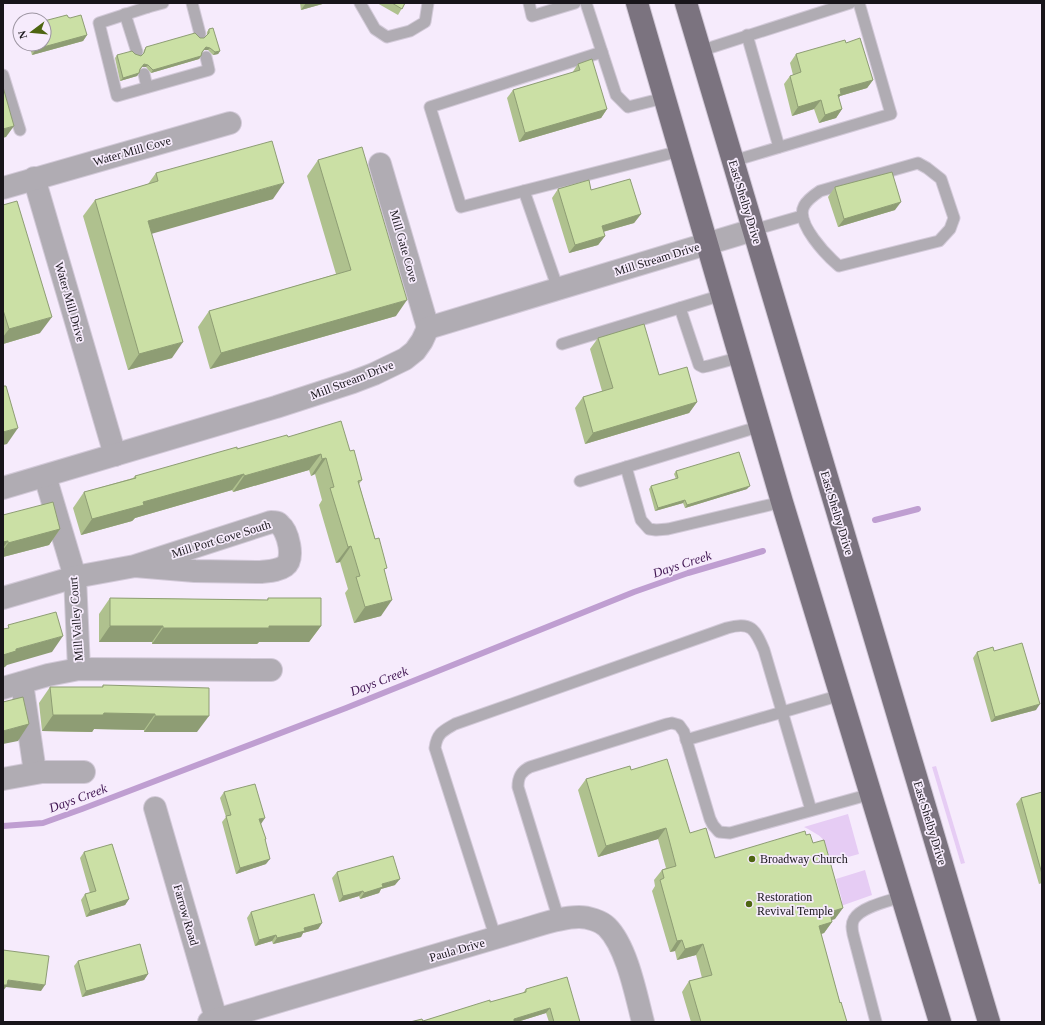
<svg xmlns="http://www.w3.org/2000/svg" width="1045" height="1025" font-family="Georgia,serif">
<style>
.green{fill:#e6ccf4}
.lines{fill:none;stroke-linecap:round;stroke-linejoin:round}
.stream{stroke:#bf9ed1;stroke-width:6}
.lane-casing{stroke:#d2c9d8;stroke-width:13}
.street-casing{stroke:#d2c9d8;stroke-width:24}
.primary-casing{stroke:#d2c9d8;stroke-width:24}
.lane{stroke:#b0acb3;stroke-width:11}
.street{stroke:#b0acb3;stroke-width:22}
.primary{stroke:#7b737f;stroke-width:22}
.wall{fill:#afc18e}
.shaded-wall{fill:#8e9d74}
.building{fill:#cbe0a5;stroke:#8e9d74}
.poi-dot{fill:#4e6512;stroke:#f6ebfc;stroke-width:1.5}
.labels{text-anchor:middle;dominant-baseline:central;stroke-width:3.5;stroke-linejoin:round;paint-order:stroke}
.street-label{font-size:12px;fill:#18151a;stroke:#f6ebfc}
.poi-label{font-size:12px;fill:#18151a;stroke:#f6ebfc;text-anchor:start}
.water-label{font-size:13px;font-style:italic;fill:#411653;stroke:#f6ebfc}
</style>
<rect width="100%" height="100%" fill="#f6ebfc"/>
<g class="green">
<polygon points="936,766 965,863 961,864 932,767"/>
<path d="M 848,814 L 859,854 L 830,862 C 824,838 827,839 804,827 Z"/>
<polygon points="865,870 872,895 841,906 842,900 836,879"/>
</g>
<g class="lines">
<g class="stream">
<polyline points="875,520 918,509"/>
<polyline points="3,826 43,823 82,809 346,708 634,592 688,573 763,551"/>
</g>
<defs>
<g id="lane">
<polyline points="146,3 148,7 99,23 117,96 209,70 206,57"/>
<polyline points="192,3 200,34"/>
<polyline points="360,3 375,29 387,37 410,31 425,22 428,3"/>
<polyline points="529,3 532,16 575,3"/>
<polyline points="586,3 616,95 628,107 664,98"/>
<polyline points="148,7 163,3"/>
<polyline points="125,14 137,52"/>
<polyline points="747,35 779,147"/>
<polyline points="700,51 850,3"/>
<polyline points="602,52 430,107 461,207 680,151"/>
<polyline points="144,74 147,87"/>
<polyline points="3,75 20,130"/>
<polyline points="733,161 891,114 859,3"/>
<path d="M 918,163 L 927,168 L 941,179 L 954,218 L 950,229 L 939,241 L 839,266 C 827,256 795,223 804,206 C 807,200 814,195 820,191 Z"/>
<polyline points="524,191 558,289"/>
<polyline points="753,230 802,216"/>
<polyline points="680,308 699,365 703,367 708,366 741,357"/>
<polyline points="562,344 722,295"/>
<polyline points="626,467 641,520 649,529 656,530 668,529 782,502"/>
<polyline points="580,481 761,426"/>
<polyline points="686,740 841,695"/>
<path d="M 559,920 L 518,787 C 518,777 521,771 530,767 L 667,724 L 672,723 L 679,725 L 684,732 L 710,819 L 713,825 L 719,832 L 730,833 L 871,794"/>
<path d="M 496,939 L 435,748 C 437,733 443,731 455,724 L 727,628 C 751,621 755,629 764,650 L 811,810"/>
<path d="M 876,1022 L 853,934 C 852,929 851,924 854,919 C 861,907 888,901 901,897"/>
</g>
<g id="street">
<polyline points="380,164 428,328"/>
<polyline points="34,178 115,455"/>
<polyline points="3,188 230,123"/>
<polyline points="45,476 75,577 79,669"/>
<polyline points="3,488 276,407 353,382 374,374 405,359 415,351 422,341 428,328 753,230"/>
<path d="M 3,598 L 75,577 L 135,566 L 195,571 L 261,572 C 269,571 278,571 285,566 C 295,559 288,531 280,525 C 278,522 275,522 271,522 L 135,566"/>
<polyline points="22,683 35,772"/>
<polyline points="3,688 48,675 79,669 271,670"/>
<polyline points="3,779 42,772 84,772"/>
<polyline points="155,808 217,1022"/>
<path d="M 209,1022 L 522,930 C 540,925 560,917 579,917 C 588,917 601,921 607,927 C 627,947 636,995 643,1022"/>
</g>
<g id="primary">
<polyline points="637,3 782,502 940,1022"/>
<polyline points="686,3 989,1022"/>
</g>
</defs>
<use href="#lane" class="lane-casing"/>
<use href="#street" class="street-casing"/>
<use href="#primary" class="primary-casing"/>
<use href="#lane" class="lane"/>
<use href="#street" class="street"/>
<use href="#primary" class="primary"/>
</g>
<g class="wall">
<polygon points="300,3 326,3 301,10"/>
<polygon points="377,3 405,3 398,15"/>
<polygon points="68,17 87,35 83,41 32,55 29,44 44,44"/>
<polygon points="209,29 220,51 218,54 213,55 208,50 204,50 202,53 201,56 199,59 151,73 146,67 142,67 140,70 137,76 120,81 115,58 117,55 135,54 141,56 143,55 144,50 146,47 200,38 204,38 207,35 207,32"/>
<polygon points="846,43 873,80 867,88 840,96 838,98 842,109 836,118 819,123 814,109 792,116 784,84 790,76 793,75 790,63 796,54"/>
<polygon points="578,64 607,109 601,118 519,142 507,98 513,90 572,73"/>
<polygon points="318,160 396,316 210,369 198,327 209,311 336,274 307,176"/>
<polygon points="156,173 273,199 151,233 172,358 128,370 83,216 95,200 148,184"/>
<polygon points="835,187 895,210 838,227 828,197"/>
<polygon points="558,189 591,190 641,214 634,223 603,232 605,236 598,245 569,253 552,198"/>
<polygon points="3,205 40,333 3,344"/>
<polygon points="598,338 659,375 697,402 689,413 585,444 575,408 583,397 602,391 590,349"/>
<polygon points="288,437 350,451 362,480 359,484 385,572 381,616 354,623 345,593 348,589 340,562 336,563 319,505 322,500 315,474 311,476 309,470 233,492 232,490 135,518 132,521 81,535 73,508 84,492 133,478 135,476 237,449"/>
<polygon points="676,471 747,489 685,508 683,503 655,511 649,489 651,486 676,479 674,474"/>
<polygon points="3,515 60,529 49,545 3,557"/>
<polygon points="110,598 267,600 268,598 321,626 309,642 259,642 257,644 152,644 152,642 99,642 99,614"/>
<polygon points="994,651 1036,710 991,722 973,658 977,652"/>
<polygon points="103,685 197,732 144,732 144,730 94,729 92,732 42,731 39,703 50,687 102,687"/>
<polygon points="631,770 690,833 715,858 835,919 831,920 832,922 824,933 821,934 840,1003 847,1022 691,1022 682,992 689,981 702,978 696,955 677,960 675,951 670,952 652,891 655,886 654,880 662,870 666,868 658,839 598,857 578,790 586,779"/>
<polygon points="224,792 261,824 266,839 265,840 266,864 236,874 222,822 226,817 220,798"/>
<polygon points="1042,792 1042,883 1039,884 1016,804 1021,798"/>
<polygon points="84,852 129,899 125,905 86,917 81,900 85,894 90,893 80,858"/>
<polygon points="337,872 395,885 381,889 379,893 360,899 359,896 339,902 332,878"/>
<polygon points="251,912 322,923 318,929 303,933 301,937 273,944 272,941 255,946 247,918"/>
<polygon points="78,961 148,974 144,980 82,997 74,966"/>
<polygon points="526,989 580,1022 549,1022 546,1013 517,1022 410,1022 423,1021 523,993"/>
</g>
<g class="shaded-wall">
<polygon points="306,3 326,3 301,10"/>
<polygon points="87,35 83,41 32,55 36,49"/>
<polygon points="206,47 210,48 208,50 204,50 199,55"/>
<polygon points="220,51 218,54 213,55 215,52"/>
<polygon points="201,56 199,59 151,73 153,70"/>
<polygon points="144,64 148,65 146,67 142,67 137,72"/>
<polygon points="139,73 137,76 120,81 123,78"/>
<polygon points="873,80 867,88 840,96 835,103 840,89"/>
<polygon points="821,100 814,109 792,116 798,107"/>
<polygon points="607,109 601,118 519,142 525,133"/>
<polygon points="842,109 836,118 819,123 825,115"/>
<polygon points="14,126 6,137 3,138 3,129"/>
<polygon points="284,183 273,199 137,238 148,221"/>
<polygon points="901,202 895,210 838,227 844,219"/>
<polygon points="641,214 634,223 595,234 602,226"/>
<polygon points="605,236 598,245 569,253 575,245"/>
<polygon points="407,300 396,316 210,369 221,353"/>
<polygon points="52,317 40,333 3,344 3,337 9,329"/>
<polygon points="183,342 172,358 128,370 139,354"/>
<polygon points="697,402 689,413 585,444 593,433"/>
<polygon points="18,428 7,444 3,445 3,432"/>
<polygon points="321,454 309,470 233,492 244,476"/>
<polygon points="326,458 315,474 311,476 322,459"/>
<polygon points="244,474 232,490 135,518 132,521 81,535 92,519 143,502"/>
<polygon points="750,486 747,489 685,508 687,505"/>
<polygon points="685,500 683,503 655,511 658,508"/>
<polygon points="60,529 49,545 3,557 3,550 8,543"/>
<polygon points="8,541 3,548 3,542"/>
<polygon points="351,546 340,562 336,563 348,547"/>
<polygon points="392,600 381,616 354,623 365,607"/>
<polygon points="110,626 163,626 152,642 99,642"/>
<polygon points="269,626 321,626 309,642 259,642 257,644 152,644 163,628"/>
<polygon points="63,636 52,652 7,665 5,667 3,668 3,655 16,649"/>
<polygon points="1040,704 1036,710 991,722 995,717"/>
<polygon points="104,713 155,714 144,730 94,729 92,732 42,731 53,715"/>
<polygon points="155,716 209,716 197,732 144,732"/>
<polygon points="29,724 18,741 3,744 3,731"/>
<polygon points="265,818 261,824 255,825 259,819"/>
<polygon points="666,828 658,839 598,857 606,846"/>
<polygon points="270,859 266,864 236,874 240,868"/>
<polygon points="400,879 395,885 381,889 379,893 360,899 364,893 382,884"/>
<polygon points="363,891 359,896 339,902 343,896"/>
<polygon points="129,899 125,905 86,917 90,911"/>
<polygon points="843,908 835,919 822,923 830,912"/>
<polygon points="832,922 824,933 811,937 819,926"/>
<polygon points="322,923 318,929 303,933 301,937 273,944 277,938 304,928"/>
<polygon points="276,935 272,941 255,946 259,940"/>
<polygon points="682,940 675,951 670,952 677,941"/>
<polygon points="703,944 696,955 677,960 685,949"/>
<polygon points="148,974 144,980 82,997 86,991"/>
<polygon points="8,980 45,985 41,991 6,987 3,991 3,985"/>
<polygon points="550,1008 546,1013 517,1022 511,1022 514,1019"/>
</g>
<g class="building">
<polygon points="392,3 405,3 402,9"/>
<polygon points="67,15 68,17 70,18 81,15 87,35 36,49 35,44 44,44 44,21"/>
<polygon points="213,28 220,51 215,52 210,48 206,47 202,52 201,56 153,70 148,65 144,64 140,69 139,73 123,78 117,55 132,51 135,54 141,56 144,53 146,47 195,33 200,38 204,38 209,33 209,29"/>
<polygon points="860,38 873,80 840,89 841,94 838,95 842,109 825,115 821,100 798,107 790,76 801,72 796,54 845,40 846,43"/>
<polygon points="592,59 607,109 525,133 513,90 580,70 578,64"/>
<polygon points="3,87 14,126 3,129"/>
<polygon points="272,141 284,183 148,221 183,342 139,354 95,200 158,181 156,173"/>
<polygon points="362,147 407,300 221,353 209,311 351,270 318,160"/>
<polygon points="892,172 901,202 844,219 835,188 835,187"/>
<polygon points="630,179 641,214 602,226 605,236 575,245 558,189 589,180 591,190"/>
<polygon points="17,201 52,317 9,329 3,310 3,205"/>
<polygon points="644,324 659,375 687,367 697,402 593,433 583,397 613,388 598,338"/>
<polygon points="3,386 6,386 18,428 3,432"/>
<polygon points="341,421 350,451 354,450 362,480 358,481 375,539 379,538 387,568 384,569 392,600 365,607 356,577 360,576 351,546 348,547 330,488 334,487 326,458 322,459 321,454 244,476 244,474 143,502 144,505 92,519 84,492 136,478 135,476 237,447 237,449 287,435 288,437"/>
<polygon points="739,452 750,486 687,505 685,500 658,508 651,486 678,478 676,471"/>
<polygon points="53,502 60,529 8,543 8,541 3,542 3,515"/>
<polygon points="110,598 268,600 268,598 321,598 321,626 269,626 269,628 163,628 163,626 110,626"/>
<polygon points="56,612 63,636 16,649 16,651 3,655 3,629 9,628 8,625"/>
<polygon points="1022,643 1040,704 995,717 977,652 993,647 994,651"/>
<polygon points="103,685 209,688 209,716 155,716 155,714 104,713 103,715 53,715 50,687 103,687"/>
<polygon points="23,697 29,724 3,731 3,702"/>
<polygon points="667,759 690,833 706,828 715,858 805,831 806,835 810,834 813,843 824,840 843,908 830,912 832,922 819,926 840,1003 841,1002 847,1022 701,1022 689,981 712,975 703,944 685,949 682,940 677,941 660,880 664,878 662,870 676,866 666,828 606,846 586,779 630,766 631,770"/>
<polygon points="255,784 265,818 259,819 266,839 265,839 270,859 240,868 226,816 231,815 224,792"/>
<polygon points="1042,792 1042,874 1021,798"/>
<polygon points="112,844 129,899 90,911 85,894 96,891 84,852"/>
<polygon points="393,856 400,879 382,884 383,887 364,893 363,891 343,896 337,872"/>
<polygon points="314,894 322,923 304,928 305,931 277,938 276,935 259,940 251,912"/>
<polygon points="140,944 148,974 86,991 78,961"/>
<polygon points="3,950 49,956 45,985 8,980 7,985 3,985"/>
<polygon points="567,977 580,1022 554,1022 550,1008 514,1019 514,1022 410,1022 422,1019 423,1021 490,1000 490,1002 526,992 526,989"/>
</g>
<g class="poi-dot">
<circle cx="752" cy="859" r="4"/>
<circle cx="749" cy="904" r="4"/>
</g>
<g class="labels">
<g class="street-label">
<text transform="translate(132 151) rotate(-16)">Water Mill Cove</text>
<text transform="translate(745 202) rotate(73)">East Shelby Drive</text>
<text transform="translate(404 246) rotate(74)">Mill Gate Cove</text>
<text transform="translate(657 259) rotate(-17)">Mill Stream Drive</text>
<text transform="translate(70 302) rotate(74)">Water Mill Drive</text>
<text transform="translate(352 380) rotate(-21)">Mill Stream Drive</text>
<text transform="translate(837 513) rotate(73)">East Shelby Drive</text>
<text transform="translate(221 539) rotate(-17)">Mill Port Cove South</text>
<text transform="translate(76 619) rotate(-94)">Mill Valley Court</text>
<text transform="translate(930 823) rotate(73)">East Shelby Drive</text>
<text transform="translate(186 915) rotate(74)">Farrow Road</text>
<text transform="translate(457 950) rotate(-16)">Paula Drive</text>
</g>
<g class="poi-label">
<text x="760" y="859">Broadway Church</text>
<text x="757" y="897">Restoration<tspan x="757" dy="14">Revival Temple</tspan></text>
</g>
<g class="water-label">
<text transform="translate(682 564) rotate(-18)">Days Creek</text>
<text transform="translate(379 681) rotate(-21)">Days Creek</text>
<text transform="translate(78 798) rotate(-20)">Days Creek</text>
</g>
</g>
<rect width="1045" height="1025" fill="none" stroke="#18151a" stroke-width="8"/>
<g transform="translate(32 32) rotate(254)"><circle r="19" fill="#f6ebfc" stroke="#9d95a2"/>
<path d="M0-3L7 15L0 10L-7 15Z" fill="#4e6512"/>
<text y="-6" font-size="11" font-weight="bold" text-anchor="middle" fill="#18151a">N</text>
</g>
</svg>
